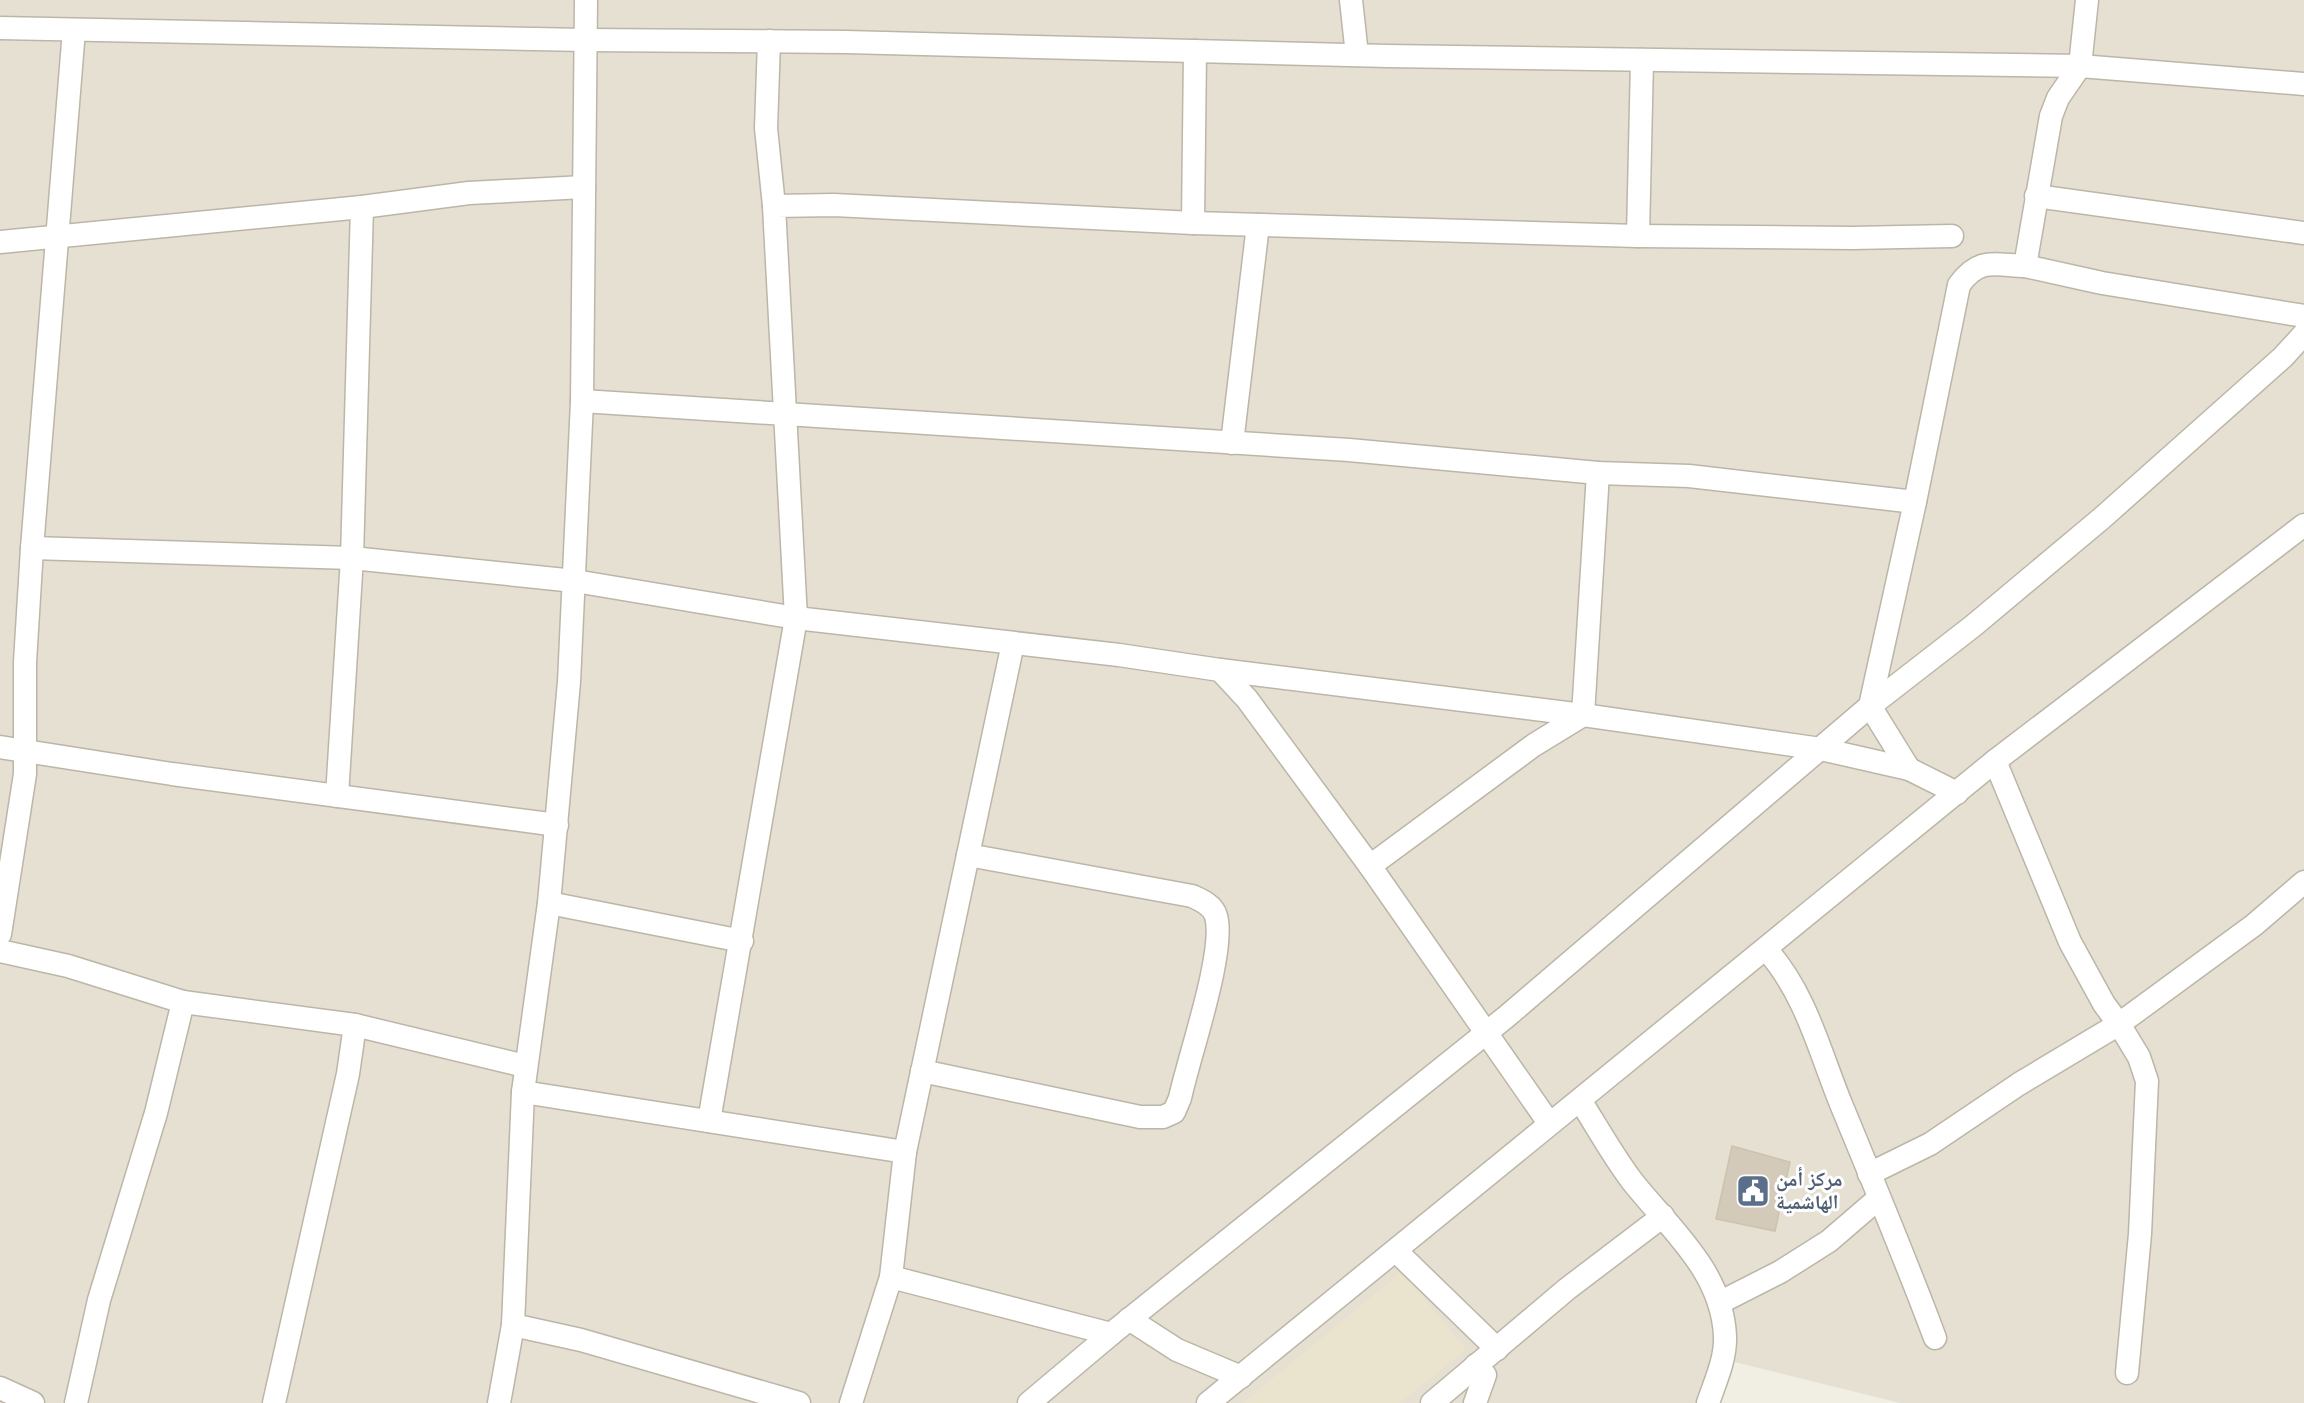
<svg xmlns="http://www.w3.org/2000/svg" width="2304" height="1403" font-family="'Varela Round','Noto Naskh Arabic',sans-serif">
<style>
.residential{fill:#e5e0d2}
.education{fill:#eae4ce}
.building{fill:#d3caba;stroke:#cdc3ad;stroke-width:1.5}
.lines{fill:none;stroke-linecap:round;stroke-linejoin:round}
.minor-casing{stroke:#bcb6a7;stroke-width:25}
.minor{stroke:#fff;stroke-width:22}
.labels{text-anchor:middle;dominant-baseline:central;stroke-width:6;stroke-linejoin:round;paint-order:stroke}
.service-label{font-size:20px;font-weight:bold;fill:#4e5e75;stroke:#fff;text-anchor:start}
</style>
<rect width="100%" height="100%" fill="#f1eee4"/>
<polygon class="residential" points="0,0 2304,0 2304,1403 1900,1403 1726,1360 1712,1403 0,1403"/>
<polygon class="education" points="1402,1272 1466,1349 1400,1403 1243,1403"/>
<polygon class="building" points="1732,1146 1790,1162 1775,1231 1716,1219"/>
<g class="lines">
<defs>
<g id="minor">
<polyline points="1351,0 1357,55"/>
<polyline points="0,28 585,40 846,42 1387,56 2080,66 2304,84"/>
<polyline points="769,41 766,128 774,206"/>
<polyline points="2036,196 2304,233"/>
<polyline points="1193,223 1195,51"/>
<polyline points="1638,236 1852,238 1952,236"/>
<polyline points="0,242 362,207 469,193 584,187"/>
<polyline points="2025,266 2102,283 2304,316"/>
<polyline points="582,401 1349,450 1598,473 1689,476 1915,502"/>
<polyline points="1232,443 1258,225"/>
<polyline points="32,548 352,558 575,581 796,618 1119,655 1220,670 1247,699 1370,866 1549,1123"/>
<polyline points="1220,670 1583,715 1821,749 1909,769 1957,793"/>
<polyline points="0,747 172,774 557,825"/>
<polyline points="1995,761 2070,942 2104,1004 2119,1024 2254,925 2304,882"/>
<path d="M 1909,769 L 1870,706 L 1915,502 L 1959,285 C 1979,257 1994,265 2025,266 L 2051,116 L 2058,98 L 2080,66 L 2087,0"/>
<polyline points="337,796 352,558 362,207"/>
<polyline points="1370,866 1534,745 1583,715 1598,473"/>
<polyline points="549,903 742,941"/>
<polyline points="0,934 25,774 25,662 32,548 74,30"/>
<path d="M 1766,949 C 1806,994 1819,1050 1841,1104 C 1873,1182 1906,1260 1935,1338"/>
<polyline points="0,951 68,966 183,1002 355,1025 525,1066"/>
<path d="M 922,1071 L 1140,1117 L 1163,1117 L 1174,1112 L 1180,1098 C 1189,1056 1226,951 1216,916 C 1213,905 1201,900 1192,896 L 968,855"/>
<polyline points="523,1092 905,1152"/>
<path d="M 1580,1100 C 1597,1127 1613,1156 1632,1181 C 1670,1229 1722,1271 1725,1336 C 1726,1359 1715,1382 1708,1403"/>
<polyline points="709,1121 796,618 774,206 834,205 1193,223 1638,236 1642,60"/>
<polyline points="1869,1174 1930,1144 2019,1084 2119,1024 2139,1057 2147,1081 2140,1234 2127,1373"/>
<polyline points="1396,1251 1497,1349"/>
<polyline points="891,1277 1111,1334"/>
<polyline points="1719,1303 1780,1272 1829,1241 1879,1198"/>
<polyline points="1129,1319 1177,1350 1241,1377"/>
<polyline points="513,1325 581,1340 799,1403"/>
<polyline points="0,1388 33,1403"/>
<polyline points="76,1403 99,1300 156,1113 183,1002"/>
<polyline points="274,1403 348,1074 355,1025"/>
<polyline points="499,1403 513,1325 523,1092 549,903 569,682 582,401 586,0"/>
<polyline points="851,1403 891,1277 905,1152 1013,643"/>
<polyline points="1029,1403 1111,1334 1506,1017 1870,706 1973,626 2102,518 2283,357 2304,334"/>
<polyline points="1208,1403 1995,761 2304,525"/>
<polyline points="1432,1403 1567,1289 1663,1216"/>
<polyline points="1475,1403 1485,1375 1476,1365"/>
</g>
</defs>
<use href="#minor" class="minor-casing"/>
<use href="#minor" class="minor"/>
</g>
<defs>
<symbol id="civic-square" viewBox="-11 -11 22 22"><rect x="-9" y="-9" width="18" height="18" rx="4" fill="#5c6f8a" stroke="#fff"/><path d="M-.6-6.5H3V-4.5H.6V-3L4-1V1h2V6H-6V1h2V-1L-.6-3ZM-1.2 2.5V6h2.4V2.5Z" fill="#fff"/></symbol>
</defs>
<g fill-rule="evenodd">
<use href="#civic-square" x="1734" y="1172" width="38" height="38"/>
</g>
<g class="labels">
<g class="service-label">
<text x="1776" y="1180">مركز أمن<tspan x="1776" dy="23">الهاشمية</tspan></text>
</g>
</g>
</svg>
